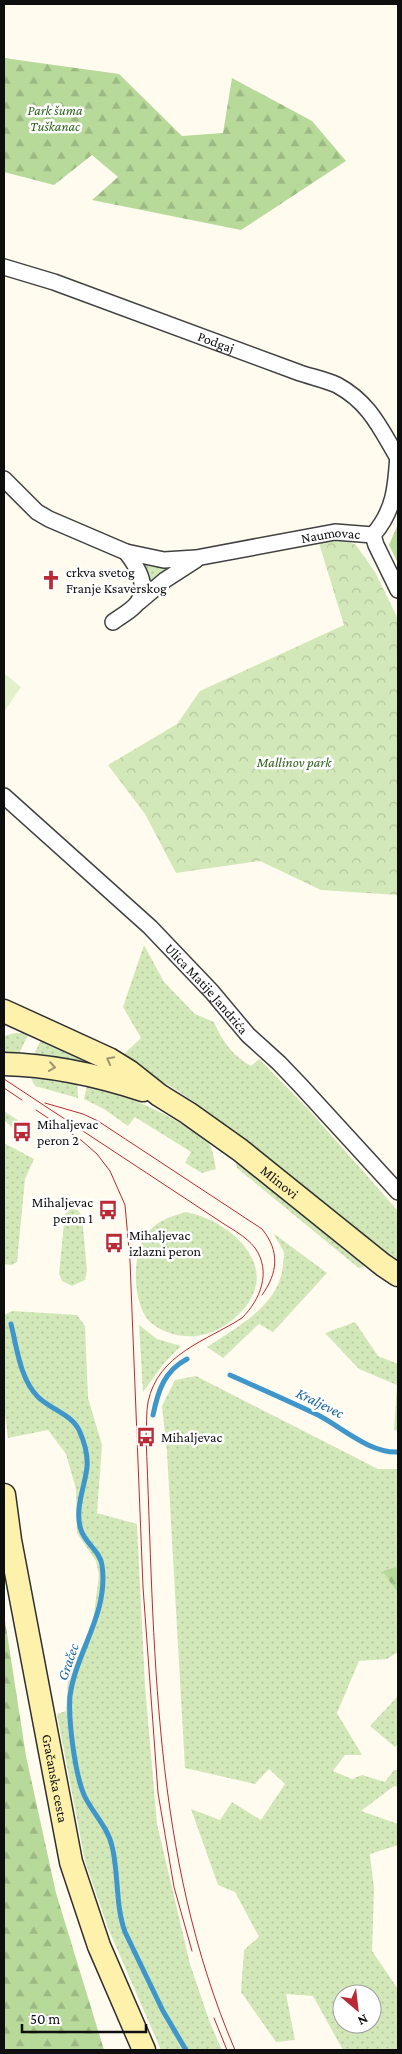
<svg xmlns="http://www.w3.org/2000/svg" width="402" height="2054" font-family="'Crimson Pro',serif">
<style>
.grass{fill:url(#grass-dots);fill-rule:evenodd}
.forest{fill:url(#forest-firs)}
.park{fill:url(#park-crowns)}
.pitch{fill:#e4f0cb}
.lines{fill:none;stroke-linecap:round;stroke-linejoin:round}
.stream{stroke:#3e96ca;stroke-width:5}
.street-casing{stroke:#414141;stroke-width:18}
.secondary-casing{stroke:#303030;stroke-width:25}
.street{stroke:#fff;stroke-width:15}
.secondary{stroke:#fdf1ac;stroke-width:22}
.tram{stroke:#ba2934;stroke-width:1}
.oneway{stroke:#9d966d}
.labels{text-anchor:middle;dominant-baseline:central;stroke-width:5;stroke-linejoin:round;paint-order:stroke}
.park-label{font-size:14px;font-style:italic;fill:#30641f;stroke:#fff}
.street-label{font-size:14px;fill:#0e0e0e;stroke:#fff}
.poi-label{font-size:14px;fill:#0e0e0e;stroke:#fff;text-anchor:start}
.water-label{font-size:15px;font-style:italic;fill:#1a679d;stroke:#fff}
</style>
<defs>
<pattern id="grass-dots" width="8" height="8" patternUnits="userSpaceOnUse" patternTransform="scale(1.25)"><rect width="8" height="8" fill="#d3e8b9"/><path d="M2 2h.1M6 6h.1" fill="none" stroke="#b4c69e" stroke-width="1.8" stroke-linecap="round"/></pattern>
<pattern id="forest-firs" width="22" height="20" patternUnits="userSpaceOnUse" patternTransform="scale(1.25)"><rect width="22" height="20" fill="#b7d999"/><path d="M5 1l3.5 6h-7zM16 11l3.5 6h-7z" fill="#9cb983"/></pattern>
<pattern id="park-crowns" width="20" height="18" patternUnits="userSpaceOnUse" patternTransform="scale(1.25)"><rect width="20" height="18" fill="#d3e8b9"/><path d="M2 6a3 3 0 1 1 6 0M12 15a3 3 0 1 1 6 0" fill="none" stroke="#b4c69e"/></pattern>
</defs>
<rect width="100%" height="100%" fill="#fffbef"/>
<g class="grass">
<polygon points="144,563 171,564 173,571 151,584"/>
<path d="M 144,945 L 164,982 L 195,1014 L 214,1022 C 222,1041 233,1056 251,1066 L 259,1059 L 309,1110 L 398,1211 L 398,1265 L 216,1118 L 178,1091 L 121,1057 L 141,1038 L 123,1007 Z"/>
<polygon points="15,1033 29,1033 18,1056 4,1056 4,1036"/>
<polygon points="42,1037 103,1067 33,1057"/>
<polygon points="31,1078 77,1082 78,1098 35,1086"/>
<path d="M 87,1086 C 123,1095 147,1104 180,1123 C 188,1128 199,1133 206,1140 C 213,1147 214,1159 216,1169 L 202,1173 L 185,1163 L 191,1152 L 135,1117 L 128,1126 L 104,1109 L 84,1099 Z"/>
<polygon points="4,1111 22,1123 16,1131 4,1120"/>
<polygon points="4,1143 34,1159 25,1179 17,1262 12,1265 4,1264"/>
<polygon points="240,1162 364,1264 363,1267 359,1268 355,1265 237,1168 236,1164"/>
<polygon points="71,1209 78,1210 82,1216 87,1271 85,1280 72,1286 62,1281 59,1274 65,1214"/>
<path d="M 186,1212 C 225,1219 279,1261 247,1305 C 228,1330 197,1344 167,1332 C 161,1330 153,1325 148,1320 C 132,1299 131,1251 149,1231 C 158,1220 173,1216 186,1212 Z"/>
<path d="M 273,1233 L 327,1273 L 273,1332 L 259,1324 L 223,1358 L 207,1347 C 237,1327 280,1305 283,1265 C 283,1262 284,1257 284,1253 C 282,1247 276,1239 273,1233 Z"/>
<polygon points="12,1311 77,1315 85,1326 88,1398 102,1445 97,1513 137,1524 145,1686 157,1824 190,1964 210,2023 222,2050 161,2050 108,1928 85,1861 57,1714 66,1711 68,1680 93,1621 99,1575 96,1561 77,1533 76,1489 66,1454 48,1430 8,1438 4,1406 4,1315"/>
<polygon points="355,1322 378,1356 398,1364 398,1431 394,1430 397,1385 359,1369 325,1333"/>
<polygon points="139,1325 157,1339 181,1346 165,1362 143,1392"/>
<path d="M 196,1376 L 378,1469 L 398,1469 L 398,1566 L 382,1571 L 398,1593 L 398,1652 L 387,1659 L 359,1661 L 337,1713 L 362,1755 L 345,1755 L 333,1771 L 352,1779 L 362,1775 L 385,1782 L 394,1770 L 398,1770 L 398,1787 L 394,1786 L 361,1811 L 398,1824 L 398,1845 L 370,1854 L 374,1889 L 372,1951 L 398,1989 L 398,2050 L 343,2050 L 313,1996 L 286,1994 L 295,2040 L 276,2042 L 241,1992 L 244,1950 L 259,1937 L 235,1892 L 218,1885 L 191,1809 L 220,1820 L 232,1802 L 261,1820 L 285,1784 L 269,1769 L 255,1784 L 185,1768 L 167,1452 L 162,1406 L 175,1380 ZM 342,1994 L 372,1994 L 372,2024 L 342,2024 Z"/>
<polygon points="398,1696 398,1744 395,1747 370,1726"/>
</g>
<g class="forest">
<polygon points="4,58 119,74 182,136 223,133 232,78 312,121 346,161 241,230 92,200 118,177 92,155 54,185 4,172"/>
<polygon points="398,524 398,563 389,545"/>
<polygon points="398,1566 398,1593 382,1571"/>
<polygon points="4,1614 26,1756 56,1893 104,2050 4,2050"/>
</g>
<polygon class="park" points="318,540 345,540 356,545 375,572 398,619 398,895 321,890 260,861 176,873 145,814 108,765 177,724 200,691 344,625"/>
<polygon class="pitch" points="4,673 21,687 4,712"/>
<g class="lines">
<g class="stream">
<path d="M 11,1324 C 17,1348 20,1379 38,1397 C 50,1409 71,1414 79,1430 C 84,1441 88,1455 87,1467 C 85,1487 74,1509 81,1530 C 85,1543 100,1551 102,1565 C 109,1614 76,1651 70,1696 C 68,1719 75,1776 85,1797 C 93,1813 108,1828 112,1846 C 119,1874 115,1904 125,1932 L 163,2011 L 186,2050"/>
<path d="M 230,1375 C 259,1388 289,1401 318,1415 C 343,1428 369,1453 398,1452"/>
<path d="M 153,1415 C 158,1391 164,1371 187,1359"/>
</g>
<defs>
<g id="street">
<path id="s1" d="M 4,267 L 54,282 L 300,373 C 312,377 326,380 337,385 C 370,403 380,428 398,458"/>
<path id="s2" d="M 4,479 L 37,512 L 49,519 L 126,552 L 164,560 L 196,558 L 335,532 L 373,535"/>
<path d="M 373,535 C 395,510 396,485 398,454"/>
<polyline points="373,535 376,545 398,590"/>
<polyline points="139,602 165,580 196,560"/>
<path d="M 113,622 C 121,616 133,610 138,602 C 150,586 136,565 126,552"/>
<path id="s3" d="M 4,796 L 150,927 L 212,992 L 248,1035 L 279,1063 L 301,1086 L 398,1192"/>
</g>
<g id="secondary">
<path id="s4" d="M 4,1011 L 109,1059 L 130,1072 L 159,1095 L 188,1113 L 240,1150 L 383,1265 L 398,1275"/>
<path d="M 4,1064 C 53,1065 97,1075 143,1090"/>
<path id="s5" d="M 4,1495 L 10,1540 L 71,1862 L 99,1946 L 144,2050"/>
</g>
</defs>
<use href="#street" class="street-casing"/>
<use href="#secondary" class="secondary-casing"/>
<use href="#street" class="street"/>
<use href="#secondary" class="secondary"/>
<g class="tram">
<path d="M 4,1079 L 218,1220 C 231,1229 246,1236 255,1248 C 272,1272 260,1300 242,1318 C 206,1341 158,1354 148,1402 C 146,1413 147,1425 146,1437 C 155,1646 151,1854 235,2050"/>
<polyline points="4,1088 22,1100"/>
<path d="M 45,1103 L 83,1114 L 98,1121 L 262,1229 C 280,1251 278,1273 262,1295"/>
<polyline points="36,1110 81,1140 97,1154 110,1171 125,1205 130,1261 143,1587 158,1793 174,1887 192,1951"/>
<polyline points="214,2018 227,2050"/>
</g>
</g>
<defs><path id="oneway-chevron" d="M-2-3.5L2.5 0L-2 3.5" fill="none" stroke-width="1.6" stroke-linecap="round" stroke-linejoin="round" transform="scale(1.25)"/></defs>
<g class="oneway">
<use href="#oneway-chevron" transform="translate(110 1060) rotate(-152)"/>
<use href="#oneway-chevron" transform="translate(52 1067) rotate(8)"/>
</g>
<defs>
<symbol id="church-bare" viewBox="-9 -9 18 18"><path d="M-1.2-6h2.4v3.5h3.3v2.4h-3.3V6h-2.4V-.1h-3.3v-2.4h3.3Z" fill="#ba2934" stroke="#fff" stroke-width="2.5" paint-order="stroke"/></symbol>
<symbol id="bus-bare" viewBox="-9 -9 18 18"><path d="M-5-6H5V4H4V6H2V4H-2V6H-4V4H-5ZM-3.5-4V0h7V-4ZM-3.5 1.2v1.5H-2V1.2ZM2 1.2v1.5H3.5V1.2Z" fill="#ba2934" stroke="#fff" stroke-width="2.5" paint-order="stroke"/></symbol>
</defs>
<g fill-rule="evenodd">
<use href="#church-bare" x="37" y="566" width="28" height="28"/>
<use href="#bus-bare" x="8" y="1118" width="28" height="28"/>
<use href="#bus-bare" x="94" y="1196" width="28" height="28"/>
<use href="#bus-bare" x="100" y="1229" width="28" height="28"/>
<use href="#bus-bare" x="132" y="1423" width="28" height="28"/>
</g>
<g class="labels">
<g class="park-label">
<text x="55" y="110">Park šuma<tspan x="55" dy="16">Tuškanac</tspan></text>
<text x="294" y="762">Mallinov park</text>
</g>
<g class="street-label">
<text stroke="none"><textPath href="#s1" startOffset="225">Podgaj</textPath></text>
<text stroke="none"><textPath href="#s2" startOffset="352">Naumovac</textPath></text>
<text stroke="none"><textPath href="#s3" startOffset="280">Ulica Matije Jandrića</textPath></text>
<text stroke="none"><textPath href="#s4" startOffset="326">Mlinovi</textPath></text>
<text stroke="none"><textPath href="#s5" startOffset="288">Gračanska cesta</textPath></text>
</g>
<g class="poi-label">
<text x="66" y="572">crkva svetog<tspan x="66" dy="16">Franje Ksaverskog</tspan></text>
<text x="37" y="1124">Mihaljevac<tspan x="37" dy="16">peron 2</tspan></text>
<text x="93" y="1202" text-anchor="end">Mihaljevac<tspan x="93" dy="16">peron 1</tspan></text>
<text x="129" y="1235">Mihaljevac<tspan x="129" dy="16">izlazni peron</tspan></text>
<text x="161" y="1437">Mihaljevac</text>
</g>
<g class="water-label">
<text transform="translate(320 1403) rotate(26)">Kraljevec</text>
<text transform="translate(68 1662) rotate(-71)">Gračec</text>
</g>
</g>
<rect width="402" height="2054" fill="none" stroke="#0e0e0e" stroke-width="10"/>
<g transform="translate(357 2009) rotate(152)"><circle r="24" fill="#ffffff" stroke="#9f9f9f"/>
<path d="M0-4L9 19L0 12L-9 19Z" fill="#ba2934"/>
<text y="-8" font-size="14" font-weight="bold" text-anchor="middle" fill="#0e0e0e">N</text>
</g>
<path d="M22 2024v8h124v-8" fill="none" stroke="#0e0e0e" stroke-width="2.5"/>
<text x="30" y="2024" font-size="15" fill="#0e0e0e" stroke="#ffffff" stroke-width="4" paint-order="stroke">50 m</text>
</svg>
